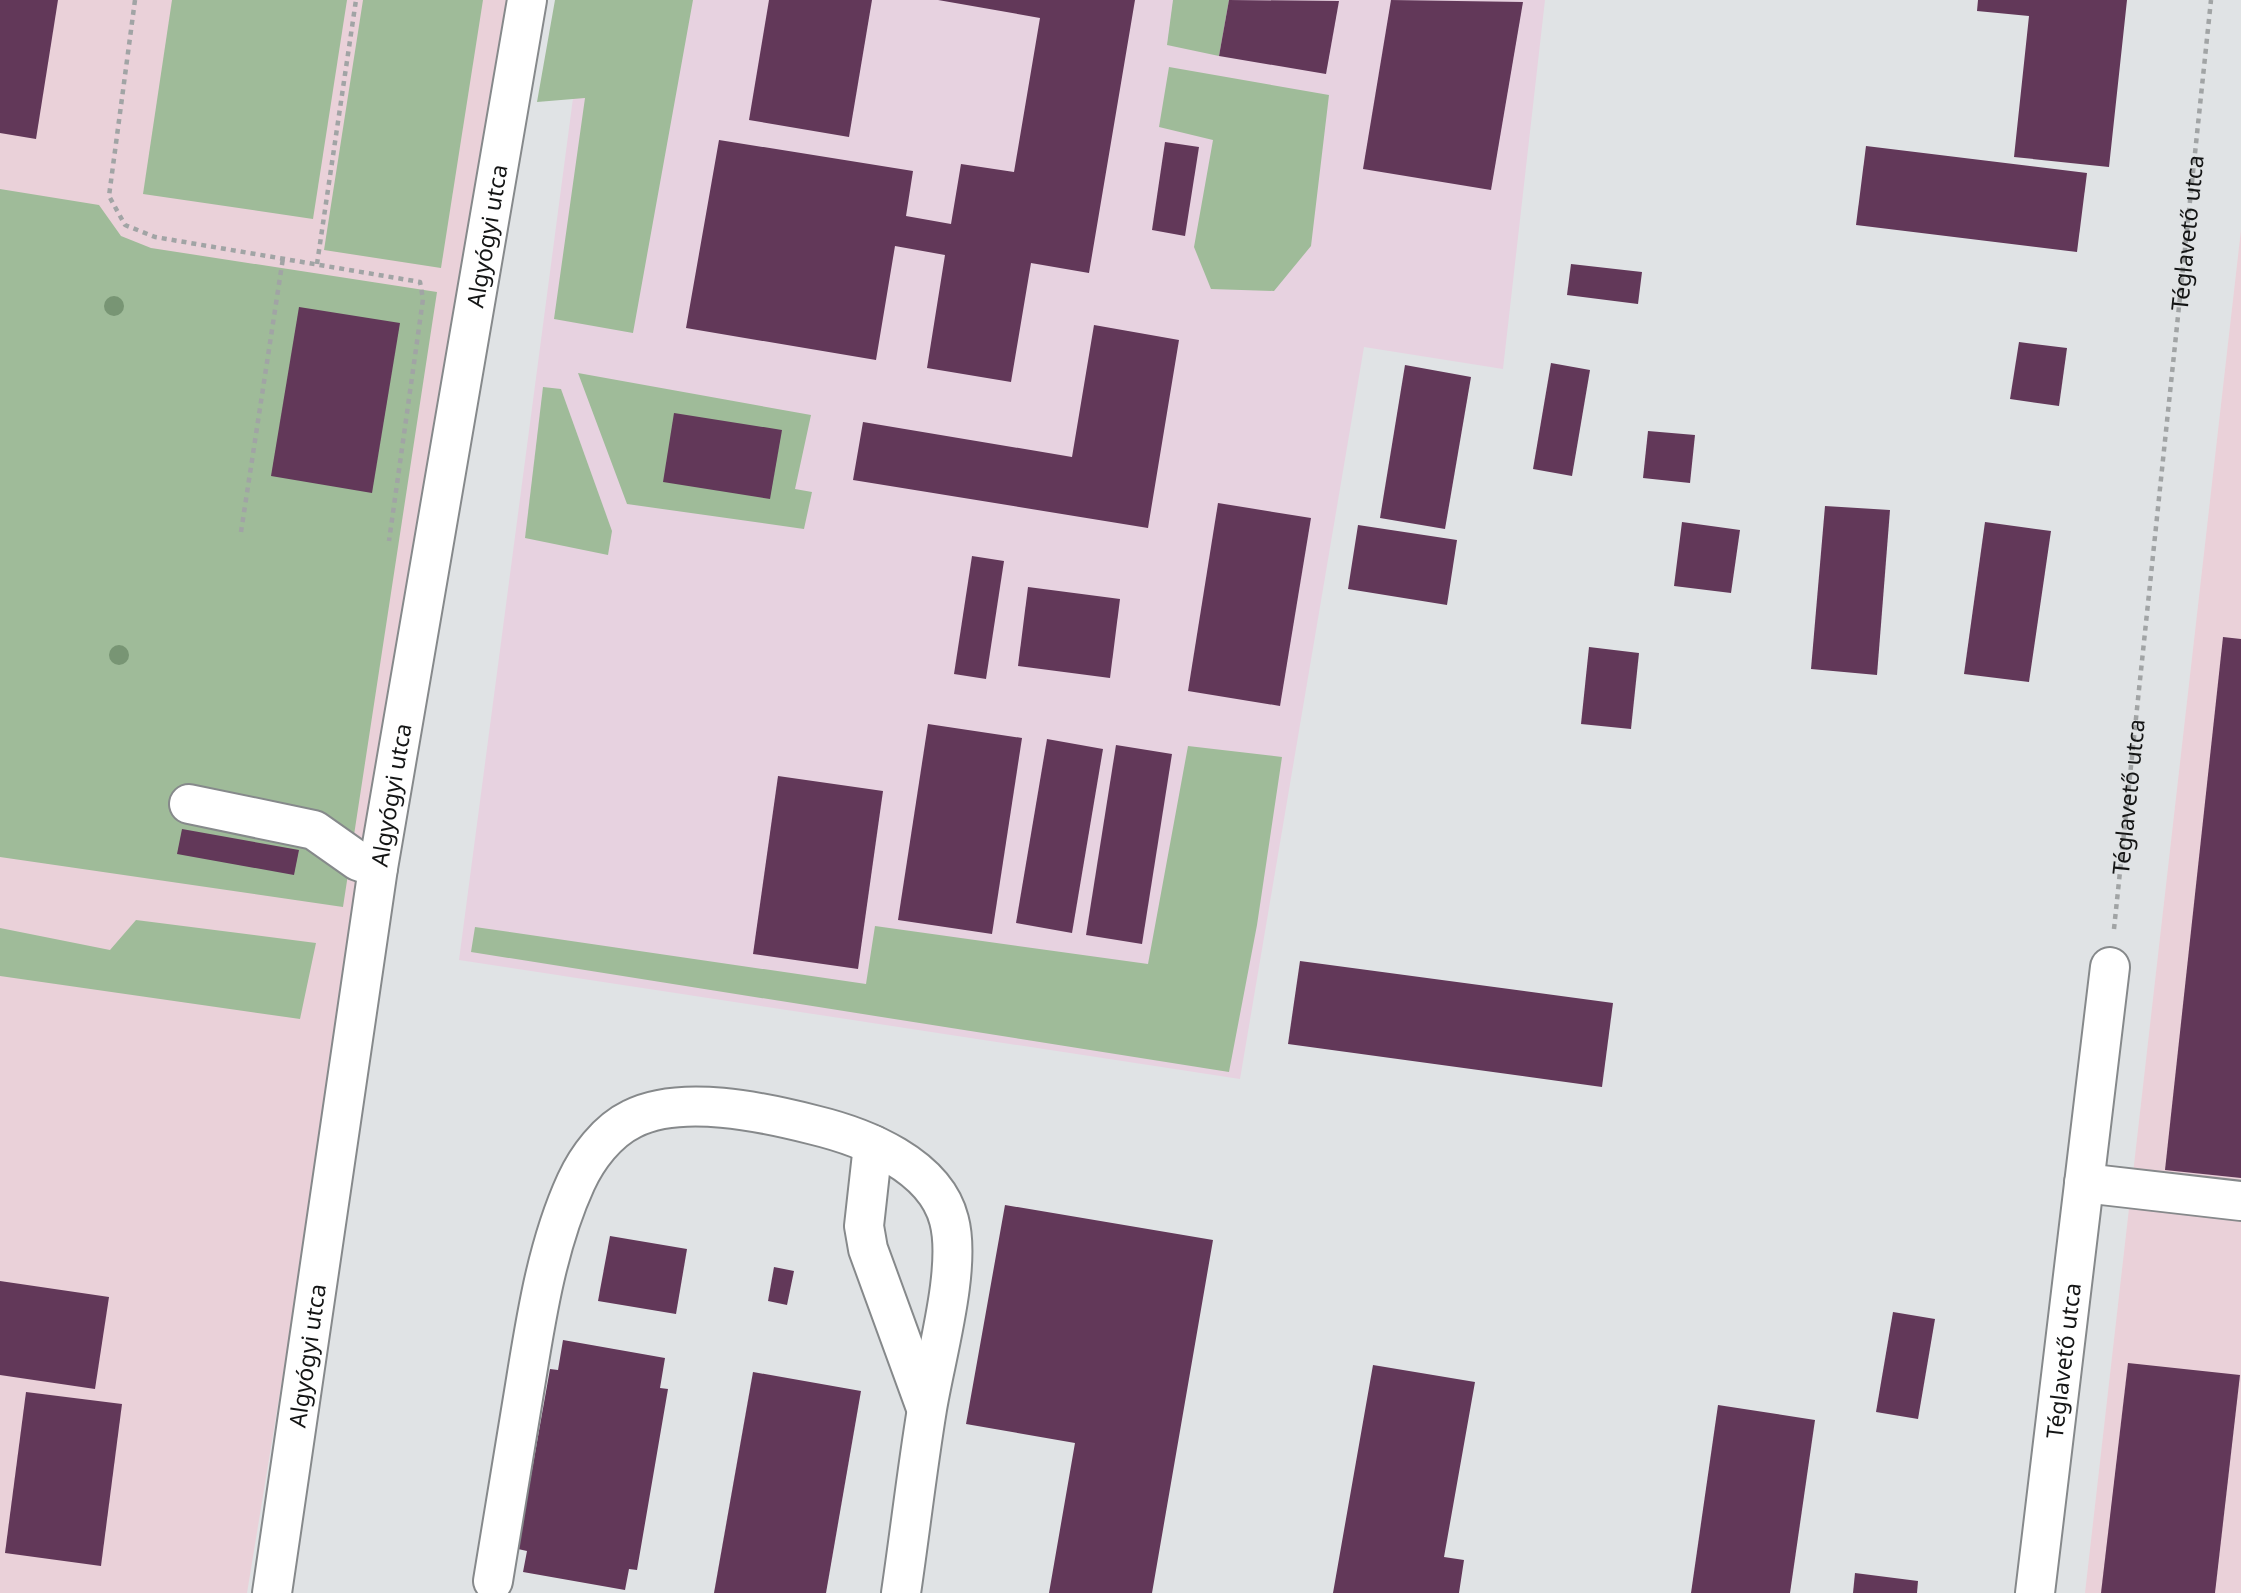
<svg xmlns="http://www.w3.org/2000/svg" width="2241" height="1593" font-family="'Noto Sans',sans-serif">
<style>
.industrial{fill:#ead1d9}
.education{fill:#e7d2e0}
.green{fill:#9fbb99}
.building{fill:#623859}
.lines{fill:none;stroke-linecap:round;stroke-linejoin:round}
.minor-casing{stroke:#86898b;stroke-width:42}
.path{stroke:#a1a4a5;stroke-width:4.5;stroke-dasharray:5 5;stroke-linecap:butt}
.minor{stroke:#fff;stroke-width:38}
.tree{fill:#789574}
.labels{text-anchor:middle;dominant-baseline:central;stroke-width:7;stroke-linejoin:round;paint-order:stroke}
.street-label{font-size:23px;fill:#141515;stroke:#e0e3e5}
</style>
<rect width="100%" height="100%" fill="#e0e3e5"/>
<g class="industrial">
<polygon points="0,0 509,0 247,1593 0,1593"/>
<polygon points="2241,230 2241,1593 2085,1593"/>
</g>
<polygon class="education" points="586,0 1545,0 1503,369 1364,347 1240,1079 459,960"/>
<g class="green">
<polygon points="172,0 347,0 313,219 143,194"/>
<polygon points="363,0 483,0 441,268 324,250"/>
<polygon points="555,0 693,0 633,333 554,319 585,98 537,102"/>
<polygon points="1173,0 1229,0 1219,56 1167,45"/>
<polygon points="1169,67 1329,95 1311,246 1274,291 1211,289 1194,247 1213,140 1159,127"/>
<polygon points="0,189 99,205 121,236 151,248 437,292 343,907 0,857"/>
<polygon points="578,373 811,415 795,489 812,492 804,529 627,504"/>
<polygon points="543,387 561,389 612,531 608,555 525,538"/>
<polygon points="1188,746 1282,757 1257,925 1229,1072 471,952 475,927 866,984 875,926 1148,964"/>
<polygon points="136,920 316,943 300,1019 0,976 0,928 110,950"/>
</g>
<g class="building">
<polygon points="0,0 58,0 36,139 0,133"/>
<polygon points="769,0 872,0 849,137 749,120"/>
<polygon points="938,0 1135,0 1089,273 1031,263 1011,382 927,368 945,255 895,246 876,360 686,328 719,140 913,171 906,216 951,224 961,164 1014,172 1040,18"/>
<polygon points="1229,0 1339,1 1326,74 1219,56"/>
<polygon points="1391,0 1523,2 1491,190 1363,169"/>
<polygon points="1978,0 2127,0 2109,167 2014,157 2029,16 1977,11"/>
<polygon points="1165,142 1199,147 1185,236 1152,230"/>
<polygon points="1866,146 2087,173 2077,252 1856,225"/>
<polygon points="1571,264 1642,272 1638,304 1567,295"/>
<polygon points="299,307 400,323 372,493 271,476"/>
<polygon points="1094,325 1179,340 1148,528 853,480 863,422 1072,457"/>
<polygon points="2019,342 2067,348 2059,406 2010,399"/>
<polygon points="1551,363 1590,370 1572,476 1533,469"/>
<polygon points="1405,365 1471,377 1445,529 1380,518"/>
<polygon points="674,413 782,430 770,499 663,482"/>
<polygon points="1648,431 1695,435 1690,483 1643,478"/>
<polygon points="1218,503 1311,518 1280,706 1188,691"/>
<polygon points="1825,506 1890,510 1877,675 1811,669"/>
<polygon points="1682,522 1740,530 1731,593 1674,586"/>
<polygon points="1985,522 2051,531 2029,682 1964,674"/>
<polygon points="1358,525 1457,540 1447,605 1348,589"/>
<polygon points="972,556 1004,561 986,679 954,674"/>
<polygon points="1028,587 1120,599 1110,678 1018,666"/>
<polygon points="2223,637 2241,639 2241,1178 2165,1170"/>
<polygon points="1589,647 1639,653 1631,729 1581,724"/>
<polygon points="928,724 1022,738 992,934 898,920"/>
<polygon points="1047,739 1103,749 1072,933 1016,923"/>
<polygon points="1116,745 1172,754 1142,944 1086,935"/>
<polygon points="778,776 883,791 858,969 753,954"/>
<polygon points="182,829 299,850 294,875 177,854"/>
<polygon points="1300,961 1613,1003 1602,1087 1288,1044"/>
<polygon points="1005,1205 1213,1240 1152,1593 1049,1593 1075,1443 966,1424"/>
<polygon points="610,1236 687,1249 676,1314 598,1301"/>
<polygon points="774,1267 794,1271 787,1305 768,1301"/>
<polygon points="0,1281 109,1297 95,1389 0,1375"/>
<polygon points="1893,1312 1935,1319 1918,1419 1876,1412"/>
<polygon points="563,1340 665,1358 660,1388 668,1389 637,1570 629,1569 625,1590 523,1572 527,1551 518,1549 550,1369 558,1370"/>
<polygon points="2128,1363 2240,1375 2215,1593 2101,1593"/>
<polygon points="1373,1365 1475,1382 1444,1557 1464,1560 1459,1593 1333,1593"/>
<polygon points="753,1372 861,1391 826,1593 714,1593"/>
<polygon points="26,1392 122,1404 101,1566 5,1553"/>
<polygon points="1718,1405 1815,1420 1790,1593 1691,1593"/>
<polygon points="1855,1573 1918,1581 1917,1593 1853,1593"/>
</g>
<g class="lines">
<defs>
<g id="minor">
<polyline points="189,804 314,830 358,861 378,868"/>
<polyline points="873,1145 864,1226 868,1249 926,1408"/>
<polyline points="2084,1183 2241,1201"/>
<path d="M 493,1581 C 504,1516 514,1451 525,1386 C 536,1318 547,1245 576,1182 C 587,1158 607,1131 632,1119 C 681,1094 763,1112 814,1125 C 864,1137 935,1165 949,1220 C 962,1268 935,1359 927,1409 C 917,1470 910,1532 901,1593"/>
<path id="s2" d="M 272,1593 L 378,868 L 527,0"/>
<path id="s3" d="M 2035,1593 L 2110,967"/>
</g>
</defs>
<use href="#minor" class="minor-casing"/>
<g class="path">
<polyline points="135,0 109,196 125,225 155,237 420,282 423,299 389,541"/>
<polyline points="317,264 356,0"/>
<polyline points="241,532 283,258"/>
<path id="s1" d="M 2114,929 L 2211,0"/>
</g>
<use href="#minor" class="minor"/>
</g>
<g class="tree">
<circle cx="114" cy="306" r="10"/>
<circle cx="119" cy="655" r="10"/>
</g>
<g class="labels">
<g class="street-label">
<text stroke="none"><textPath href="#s1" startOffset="700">Téglavető utca</textPath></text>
<text stroke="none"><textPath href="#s2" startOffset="1374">Algyógyi utca</textPath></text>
<text stroke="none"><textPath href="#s2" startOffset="807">Algyógyi utca</textPath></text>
<text stroke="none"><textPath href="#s1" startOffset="133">Téglavető utca</textPath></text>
<text stroke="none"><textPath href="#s2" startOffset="240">Algyógyi utca</textPath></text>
<text stroke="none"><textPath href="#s3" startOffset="234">Téglavető utca</textPath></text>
</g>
</g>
</svg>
